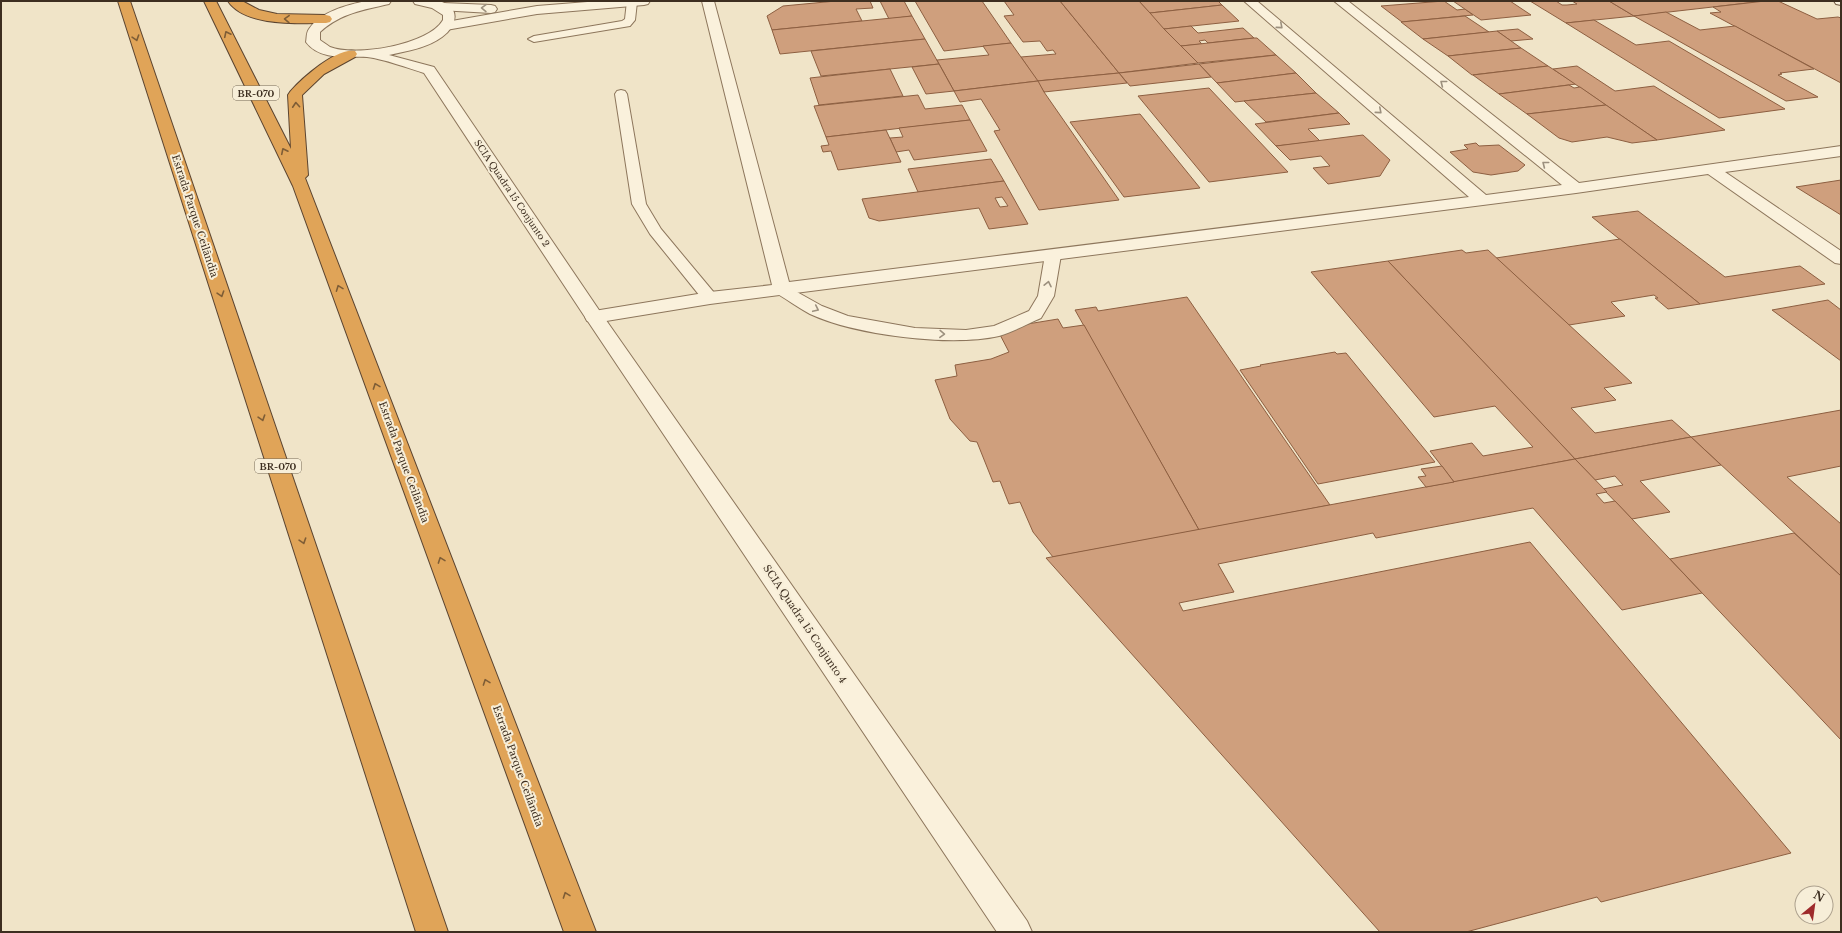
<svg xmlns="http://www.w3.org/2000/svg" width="1842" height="933" font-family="'Libre Baskerville',serif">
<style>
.building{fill:#cf9f7d;stroke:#8d5f41;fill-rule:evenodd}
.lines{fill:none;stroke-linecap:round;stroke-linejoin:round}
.service-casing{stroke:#8d765c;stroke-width:2}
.minor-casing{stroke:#8d765c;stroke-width:2}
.tertiary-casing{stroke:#8d765c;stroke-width:2}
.secondary-casing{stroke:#6f573f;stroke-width:2}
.motorway-casing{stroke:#5b4430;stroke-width:2}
.service{fill:#faf1dc;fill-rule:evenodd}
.minor{fill:#faf1dc;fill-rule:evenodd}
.tertiary{fill:#faf1dc;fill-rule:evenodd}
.secondary{fill:#faf1dc;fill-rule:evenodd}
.motorway{fill:#e0a458;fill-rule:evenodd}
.oneway{stroke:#9c907e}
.oneway2{stroke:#7e5d36}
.labels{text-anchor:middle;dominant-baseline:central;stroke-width:4;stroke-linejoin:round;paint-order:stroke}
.shield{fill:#f7eed8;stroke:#756857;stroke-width:1}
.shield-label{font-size:9px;font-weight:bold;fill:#3d2e20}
.far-street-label{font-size:9px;fill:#3d2e20;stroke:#f7eed8}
.street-label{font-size:10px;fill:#3d2e20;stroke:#f7eed8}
</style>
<rect width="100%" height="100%" fill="#f0e4c8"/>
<g class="building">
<polygon points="836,1 870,1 873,8 856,9 862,21 772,30 767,16 783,6"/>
<polygon points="880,1 904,1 912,16 889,19"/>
<polygon points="915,1 982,1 1011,43 944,51"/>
<polygon points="1004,1 1060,1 1119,73 1037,81 1021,57 1056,54 1053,50 1047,51 1040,41 1023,42 1004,16 1014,15"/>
<polygon points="1060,1 1139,1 1198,63 1119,73"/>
<polygon points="1139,1 1218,1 1222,5 1150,13"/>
<polygon points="1444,1 1457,10 1465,9 1473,15 1402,22 1381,6"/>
<polygon points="1453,1 1510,1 1531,15 1481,20"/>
<polygon points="1530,1 1556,1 1562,5 1567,5 1577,4 1572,1 1609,1 1634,16 1566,23"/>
<polygon points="1609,1 1765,1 1634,16"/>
<polygon points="1765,1 1778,1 1817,19 1838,17 1841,18 1841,83 1710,13 1721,12 1713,7"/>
<polygon points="1222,5 1239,21 1164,29 1150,13"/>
<polygon points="1666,12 1700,30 1735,26 1814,69 1780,73 1782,74 1778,75 1818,97 1786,101 1634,16"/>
<polygon points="912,16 925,39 780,54 772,30"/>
<polygon points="1465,16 1489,32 1423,39 1401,22"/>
<polygon points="1594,20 1636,45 1669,41 1785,109 1719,118 1566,23"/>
<polygon points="1191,26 1198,33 1243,28 1254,38 1208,43 1205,40 1199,41 1202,44 1181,46 1164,29"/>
<polygon points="1518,29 1533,39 1511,41 1497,31"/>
<polygon points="1497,31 1521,48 1448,56 1423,39"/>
<polygon points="1254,38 1257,38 1276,55 1198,63 1181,46"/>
<polygon points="925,39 939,64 821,76 811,51"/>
<polygon points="1011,43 1038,81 954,91 937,60 989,55 983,46"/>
<polygon points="1521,48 1548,66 1472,75 1448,56"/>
<polygon points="1276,55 1296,73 1217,83 1199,64"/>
<polygon points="939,64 954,91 926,94 912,67"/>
<polygon points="1199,64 1211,77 1130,86 1119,73"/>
<polygon points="1548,66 1576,84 1499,94 1473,75"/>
<polygon points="1577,66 1615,91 1654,86 1725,130 1657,140 1553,69"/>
<polygon points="890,69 903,96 819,105 810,78"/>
<polygon points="1119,73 1127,83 1044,92 1037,81"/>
<polygon points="1296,73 1316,93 1235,102 1217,83"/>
<polygon points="1038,81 1044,92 1119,200 1039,210 994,131 1000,130 981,99 960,102 954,91"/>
<polygon points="1569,85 1574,88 1580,87 1606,105 1527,114 1499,94"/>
<polygon points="1209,88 1288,172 1209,182 1138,96"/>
<polygon points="1316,93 1339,113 1266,122 1244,101"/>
<polygon points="918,95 925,109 962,105 970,120 826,137 814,106"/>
<polygon points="1606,105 1657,140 1632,143 1607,137 1572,142 1559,138 1527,114"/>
<polygon points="1339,113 1350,124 1308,129 1320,141 1276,146 1255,124"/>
<polygon points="1140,114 1200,188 1124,197 1070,122"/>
<polygon points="970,120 987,151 914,160 909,150 896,152 890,138 903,137 899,128"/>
<polygon points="886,130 901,162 838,170 831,151 823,152 821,146 829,145 826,137"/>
<polygon points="1363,135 1390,160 1380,176 1328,184 1313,168 1330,166 1321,156 1290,160 1276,146"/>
<polygon points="1476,143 1479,146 1499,145 1525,165 1518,171 1491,175 1473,172 1450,152 1468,149 1464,145"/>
<polygon points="991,159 1004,181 918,192 908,169"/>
<polygon points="1841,180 1841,215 1796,187"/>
<path d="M 1004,181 L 1028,224 L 989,229 L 979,208 L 879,221 L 869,218 L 862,199 ZM 1002,197 L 1008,206 L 1000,207 L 995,198 Z"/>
<polygon points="1638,211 1725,277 1800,266 1825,284 1700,304 1592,217"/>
<polygon points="1620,239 1700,304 1668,309 1655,298 1658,298 1654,295 1611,302 1625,316 1569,325 1496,258"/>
<polygon points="1462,250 1466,253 1488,250 1632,383 1604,388 1616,400 1571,408 1595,433 1672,420 1691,437 1575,459 1388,261"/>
<polygon points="1388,261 1530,411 1575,459 1454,482 1430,451 1472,443 1483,456 1533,447 1495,406 1434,417 1311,272"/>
<polygon points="1187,297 1287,443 1330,505 1199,530 1075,310 1096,307 1098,311"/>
<polygon points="1828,300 1841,310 1841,361 1772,310"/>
<polygon points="1058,319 1063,328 1084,325 1199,530 1053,557 1033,532 1020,502 1009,504 1000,481 993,482 977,442 970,441 950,419 935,380 957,376 955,365 991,359 1009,352 997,329"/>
<polygon points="1335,352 1337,354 1346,353 1435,462 1318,484 1240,370 1261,366 1260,365"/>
<polygon points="1841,410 1841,466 1787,477 1841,524 1841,576 1691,437"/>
<polygon points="1691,437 1721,465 1640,481 1670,512 1632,519 1603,489 1623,485 1615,476 1595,480 1575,459"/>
<polygon points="1575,459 1607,492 1596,494 1604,503 1615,501 1702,593 1622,610 1533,508 1376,538 1373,533 1218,564 1234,592 1179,603 1183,611 1530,542 1791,853 1601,902 1597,897 1466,932 1380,932 1046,558"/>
<polygon points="1442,466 1454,482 1426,487 1418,477 1426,476 1421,469"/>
<polygon points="1794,533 1841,576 1841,740 1670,559"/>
</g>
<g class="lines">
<defs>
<g id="service">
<polygon points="627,1 637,2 635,20 630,26 534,42 528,39 534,36 622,21 625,19"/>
<polygon points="621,90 625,91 627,94 646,204 661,229 716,295 718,298 716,301 710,303 704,301 650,234 632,204 615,94 617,91"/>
<path d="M 1053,250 L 1058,252 L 1061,255 L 1054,296 L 1041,318 C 1027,324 1013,332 999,336 C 951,347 855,335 810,314 C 799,308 788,300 776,293 L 774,290 L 776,287 L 782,285 L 788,287 L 822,306 L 848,316 L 915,328 L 966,330 L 994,326 L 1029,311 L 1038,296 L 1045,255 L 1048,252 Z"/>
</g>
<g id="minor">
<polygon points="600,1 650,1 648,4 644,5 537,14 446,30 441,29 440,26 441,23 446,22 537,6"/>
<polygon points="702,1 714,1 789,282 1469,197 1244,1 1257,1 1486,195 1562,185 1334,1 1348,1 1579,183 1841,146 1841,156 1725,172 1841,251 1841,264 1835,263 1708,174 1576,193 710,304 594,323 587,321 585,317 587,313 594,311 710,292 772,285"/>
<polygon points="443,3 491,5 495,6 497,9 495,12 491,13 439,10 437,7 439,4"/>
</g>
<path id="tertiary" d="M 366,1 L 391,1 L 389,4 C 363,10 341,13 320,32 L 320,40 C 323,42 327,45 330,47 C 355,57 429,45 443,20 L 443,15 L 432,8 L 415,4 L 413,1 C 421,1 430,0 438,1 C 461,6 458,25 442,37 C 427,48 407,51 389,55 L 434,67 L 601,313 L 1027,921 L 1032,932 L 997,932 L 585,317 L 424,73 C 408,68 384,59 367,57 C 348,56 320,61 306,42 C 307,38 306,33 309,29 C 320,12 347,5 366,1 Z"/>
<polygon id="secondary" points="1834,1 1841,1 1841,5 1836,4"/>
<g id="motorway">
<polygon points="118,1 130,1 448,932 416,932"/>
<path d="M 204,1 L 216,1 L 291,149 L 288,95 L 290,92 C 301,79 337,47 355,51 L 357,54 L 355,57 L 324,74 L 302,95 L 308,175 L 305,178 L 596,932 L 564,932 L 293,186 Z"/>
<path d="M 228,1 L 242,1 L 259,10 L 277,14 L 326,15 L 330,16 L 332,19 L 330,22 L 326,23 C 299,23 245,27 228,1 Z"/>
</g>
</defs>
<use href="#service" class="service-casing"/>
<use href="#minor" class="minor-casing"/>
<use href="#tertiary" class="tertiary-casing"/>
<use href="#secondary" class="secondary-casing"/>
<use href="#motorway" class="motorway-casing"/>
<use href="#service" class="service"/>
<use href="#minor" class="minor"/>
<use href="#tertiary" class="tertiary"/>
<use href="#secondary" class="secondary"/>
<use href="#motorway" class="motorway"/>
</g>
<defs><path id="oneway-chevron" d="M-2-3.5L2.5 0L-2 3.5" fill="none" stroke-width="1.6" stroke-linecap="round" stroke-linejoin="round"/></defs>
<g class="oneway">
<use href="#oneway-chevron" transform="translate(484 8) rotate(-179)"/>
<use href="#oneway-chevron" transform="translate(1280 26) rotate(41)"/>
<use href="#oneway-chevron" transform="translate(1443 83) rotate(-142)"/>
<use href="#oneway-chevron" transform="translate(1379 111) rotate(41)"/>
<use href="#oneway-chevron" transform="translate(1545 164) rotate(-142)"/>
<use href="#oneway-chevron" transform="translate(1048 284) rotate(-78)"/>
<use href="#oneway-chevron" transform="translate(816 309) rotate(25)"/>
<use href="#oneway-chevron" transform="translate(942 334) rotate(2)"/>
</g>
<g class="oneway2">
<use href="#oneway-chevron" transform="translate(287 19) rotate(-178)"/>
<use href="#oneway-chevron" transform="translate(227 34) rotate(-116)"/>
<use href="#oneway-chevron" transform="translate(136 38) rotate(72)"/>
<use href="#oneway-chevron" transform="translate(296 105) rotate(-94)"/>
<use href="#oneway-chevron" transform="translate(284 151) rotate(-116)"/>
<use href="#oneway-chevron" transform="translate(339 288) rotate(-111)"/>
<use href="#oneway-chevron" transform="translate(221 294) rotate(72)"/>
<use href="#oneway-chevron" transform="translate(376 386) rotate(-110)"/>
<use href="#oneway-chevron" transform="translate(262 418) rotate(72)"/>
<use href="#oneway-chevron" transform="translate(303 541) rotate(72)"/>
<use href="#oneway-chevron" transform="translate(441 560) rotate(-110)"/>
<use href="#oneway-chevron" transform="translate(486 682) rotate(-110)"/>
<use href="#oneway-chevron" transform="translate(566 895) rotate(-110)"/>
</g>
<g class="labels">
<g class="shield">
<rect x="233" y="86" width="46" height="14" rx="3"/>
<rect x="255" y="459" width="46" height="14" rx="3"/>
</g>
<g class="shield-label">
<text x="256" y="93">BR-070</text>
<text x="278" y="466">BR-070</text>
</g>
<g class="far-street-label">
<text transform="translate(512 193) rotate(56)">SCIA Quadra 15 Conjunto 2</text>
</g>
<g class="street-label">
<text transform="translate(195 216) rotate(72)">Estrada Parque Ceilândia</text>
<text transform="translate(404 462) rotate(70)">Estrada Parque Ceilândia</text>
<text transform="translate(805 624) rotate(56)">SCIA Quadra 15 Conjunto 4</text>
<text transform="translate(518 766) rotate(70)">Estrada Parque Ceilândia</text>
</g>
</g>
<rect width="1842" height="933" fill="none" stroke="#3d2e20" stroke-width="4"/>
<g transform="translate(1814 905) rotate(29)"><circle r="19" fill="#f7eed8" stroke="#ada18e"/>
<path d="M0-3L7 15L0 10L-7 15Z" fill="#9e2a2b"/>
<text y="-6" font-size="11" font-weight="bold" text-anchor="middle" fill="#3d2e20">N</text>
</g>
</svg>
